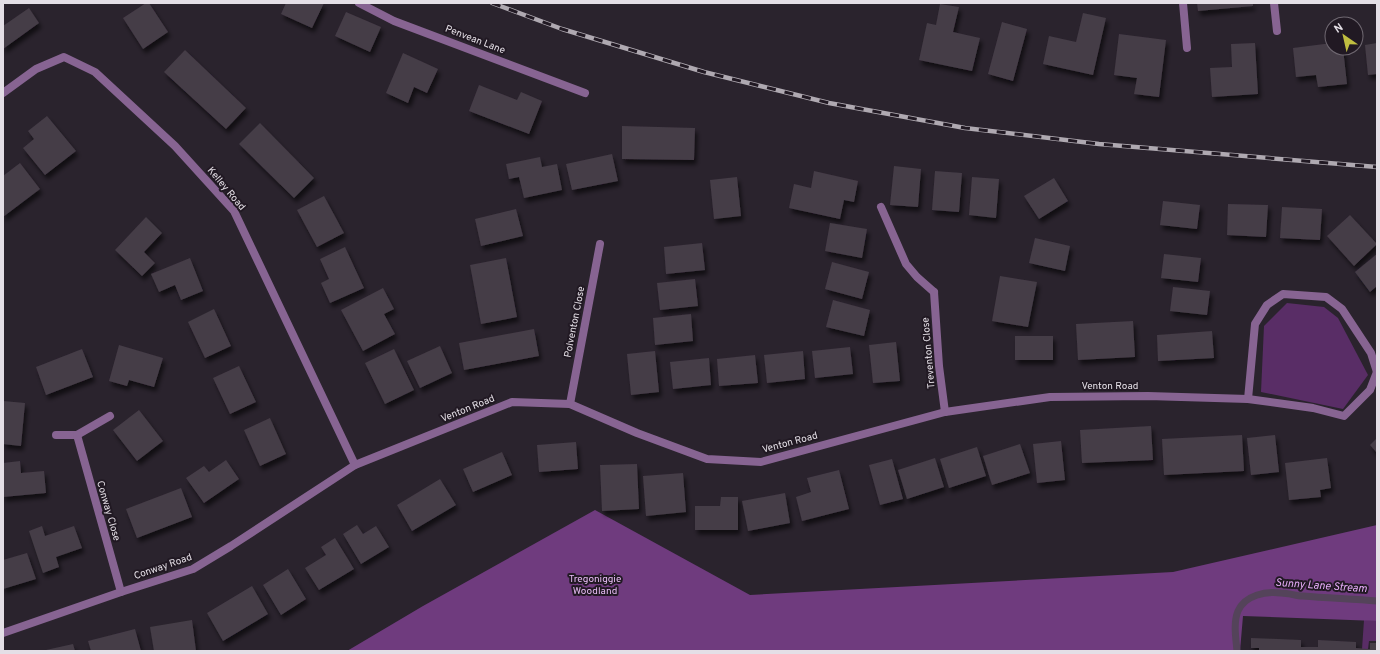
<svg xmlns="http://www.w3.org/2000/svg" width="1380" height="654" font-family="Overpass,sans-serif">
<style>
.green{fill:#592d66}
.forest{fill:#6f3b7e}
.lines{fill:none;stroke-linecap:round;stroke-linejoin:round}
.stream{stroke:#54435a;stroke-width:7}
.building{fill:#453c47;filter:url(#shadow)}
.service{stroke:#876492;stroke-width:8}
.minor{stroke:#876492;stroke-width:8}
.rail-casing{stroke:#afa9b1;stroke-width:4.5}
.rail{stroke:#211923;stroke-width:3;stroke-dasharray:9;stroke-linecap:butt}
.labels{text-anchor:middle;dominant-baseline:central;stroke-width:4;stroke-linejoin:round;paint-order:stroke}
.street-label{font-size:10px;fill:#e4dfe6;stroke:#211923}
.park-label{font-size:10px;fill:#e9bdf6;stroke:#211923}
.water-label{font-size:11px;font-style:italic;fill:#e6acf8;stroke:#211923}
</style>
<defs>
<filter id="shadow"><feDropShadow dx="2.5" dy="4.5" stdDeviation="2" flood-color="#0009"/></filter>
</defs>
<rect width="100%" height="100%" fill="#2a232d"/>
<g class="green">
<polygon points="1287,303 1324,307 1338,318 1368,375 1343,409 1261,392 1264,326"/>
<polygon points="1364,620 1377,621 1377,641 1369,641 1368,649 1362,649"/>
</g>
<polygon class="forest" points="595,510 750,595 1173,572 1377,525 1377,621 1243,616 1240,651 347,651 423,606"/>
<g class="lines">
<path class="stream" d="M 1237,651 C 1236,639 1233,623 1238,611 C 1245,595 1266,591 1281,593 C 1289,593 1296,596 1303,596 C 1327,598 1352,599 1377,601"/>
</g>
<g class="building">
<polygon points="146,3 149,3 168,32 143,49 123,18"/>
<polygon points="286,3 324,3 312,28 281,14"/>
<polygon points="1197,3 1253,3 1253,6 1198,11"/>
<polygon points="940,4 959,7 953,32 980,38 972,71 919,60 927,23 936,25"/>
<polygon points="29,8 39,23 3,49 3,26"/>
<polygon points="346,12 381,27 370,52 335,36"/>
<polygon points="1083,13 1106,18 1093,75 1043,64 1049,36 1076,42"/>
<polygon points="1002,22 1027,29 1013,81 988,74"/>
<polygon points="1119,34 1166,40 1159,97 1134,94 1137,78 1114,75"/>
<polygon points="1255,43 1258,94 1212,97 1210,68 1232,67 1231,44"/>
<polygon points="1332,43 1332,48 1343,48 1347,84 1318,87 1316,75 1296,77 1293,48"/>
<polygon points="1377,43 1377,74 1368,75 1365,45"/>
<polygon points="185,50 246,108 226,129 164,72"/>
<polygon points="403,53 438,69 427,93 414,87 408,103 386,93"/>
<polygon points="479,85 517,100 521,92 542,101 529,134 469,111"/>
<polygon points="47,116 76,151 45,175 23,148 34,139 28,131"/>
<polygon points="260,123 314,178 294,198 239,144"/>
<polygon points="622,126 695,128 694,160 622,159"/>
<polygon points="612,154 618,181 572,190 566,164"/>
<polygon points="540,157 542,167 557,164 562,190 524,198 519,177 509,179 506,164"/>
<polygon points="20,163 40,189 3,217 3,176"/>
<polygon points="894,166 921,169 918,207 890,205"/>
<polygon points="814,171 858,181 854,202 844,200 840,219 789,208 794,184 811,188"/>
<polygon points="935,171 962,173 959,212 932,210"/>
<polygon points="737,177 741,216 714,219 710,180"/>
<polygon points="972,177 999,179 996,218 969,215"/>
<polygon points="1054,178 1068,201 1039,219 1024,196"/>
<polygon points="324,196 344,233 317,247 297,210"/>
<polygon points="1163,201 1200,205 1197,229 1160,225"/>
<polygon points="1228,204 1268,205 1266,237 1227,235"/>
<polygon points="1282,207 1322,209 1320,240 1280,238"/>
<polygon points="516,209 523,236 481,246 475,219"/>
<polygon points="1350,215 1377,244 1354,266 1327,236"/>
<polygon points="146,217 162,233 144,252 155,263 142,276 115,250"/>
<polygon points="830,223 867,229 862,258 825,251"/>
<polygon points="1035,238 1070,246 1065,271 1029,263"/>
<polygon points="702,243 705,270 666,274 664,247"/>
<polygon points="345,247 364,288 330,303 321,283 329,279 320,259"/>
<polygon points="1164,254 1201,258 1198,282 1161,278"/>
<polygon points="1377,254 1377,286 1370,292 1355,272"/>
<polygon points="190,258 203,291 181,300 175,285 159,292 151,274"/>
<polygon points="506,258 517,317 481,324 470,265"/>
<polygon points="832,262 869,272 862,299 825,289"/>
<polygon points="1000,276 1037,282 1028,327 992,321"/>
<polygon points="695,279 698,306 660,310 657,283"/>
<polygon points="1173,287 1210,291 1207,315 1170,311"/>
<polygon points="383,288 394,309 384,314 395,334 363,351 341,310"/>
<polygon points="833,300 870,310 864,336 826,327"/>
<polygon points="214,309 231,346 205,358 188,322"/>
<polygon points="691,314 693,341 655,345 653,318"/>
<polygon points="1133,321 1135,357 1078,360 1076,324"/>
<polygon points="534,329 539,356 464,370 459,343"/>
<polygon points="1212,331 1214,358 1158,361 1157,335"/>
<rect x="1015" y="336" width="38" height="24"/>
<polygon points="896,342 900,381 873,383 869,345"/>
<polygon points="119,345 163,358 154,387 129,380 127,386 109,381"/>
<polygon points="440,346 452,373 420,388 407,361"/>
<polygon points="850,347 853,374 815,378 812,351"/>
<polygon points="82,349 93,377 46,395 36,367"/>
<polygon points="394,349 414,390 385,404 365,363"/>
<polygon points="655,351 659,392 631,395 627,354"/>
<polygon points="803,351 805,379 767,383 764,355"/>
<polygon points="755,355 758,383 719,386 717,359"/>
<polygon points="709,358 711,385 673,389 670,362"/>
<polygon points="239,366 256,402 230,414 213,378"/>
<polygon points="3,401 25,403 21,446 3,444"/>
<polygon points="139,410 163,441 137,461 113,430"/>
<polygon points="270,418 286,454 260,466 244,430"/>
<polygon points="1151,426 1153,460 1082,463 1080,430"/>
<polygon points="1242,435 1244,471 1164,475 1162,439"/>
<polygon points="1275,435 1279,472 1251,475 1247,438"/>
<polygon points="1377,438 1377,453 1370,445"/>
<polygon points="1061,441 1065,480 1037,483 1033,444"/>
<polygon points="576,442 578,469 539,472 537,445"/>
<polygon points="1020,444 1030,473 992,485 983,456"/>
<polygon points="977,447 986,476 949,488 940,459"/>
<polygon points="502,452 512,475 473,492 463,469"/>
<polygon points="935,458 944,487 907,499 898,470"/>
<polygon points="1327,458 1331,488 1320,490 1321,497 1289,500 1285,463"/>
<polygon points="892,459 903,499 880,505 869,465"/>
<polygon points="226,460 239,479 204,503 186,478 204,466 209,472"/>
<polygon points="20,461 21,473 44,471 46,493 3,497 3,463"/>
<polygon points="637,464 639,509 602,511 600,465"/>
<polygon points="839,470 849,509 802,521 796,497 811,492 807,478"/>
<polygon points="683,473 686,512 646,516 643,476"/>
<polygon points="440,479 456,505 412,531 397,505"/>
<polygon points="181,488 192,517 137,538 126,509"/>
<polygon points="785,493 790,523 748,531 742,501"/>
<polygon points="721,497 738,497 738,530 695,530 695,506 720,506"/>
<polygon points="357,525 363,534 376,526 389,547 361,564 343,534"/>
<polygon points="42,526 45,536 74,526 82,548 56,557 59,567 43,573 29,531"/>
<polygon points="335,538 354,569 319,590 305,568 326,555 321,547"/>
<polygon points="27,553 36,579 3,589 3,560"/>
<polygon points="288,569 306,599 281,615 263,585"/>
<polygon points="252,586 268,614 223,641 207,613"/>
<polygon points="192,620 196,651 154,651 150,627"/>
<polygon points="135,629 141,651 91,651 88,641"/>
<polygon points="1251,638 1301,640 1301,647 1318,647 1318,640 1356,642 1356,648 1368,649 1370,649 1370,643 1377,643 1377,651 1259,651 1259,648 1251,648"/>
<polygon points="73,644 75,651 46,651 46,650"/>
</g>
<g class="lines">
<g class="service">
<polyline points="1183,3 1187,48"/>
<polyline points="1274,3 1277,31"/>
<polyline points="881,207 906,264 917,277 934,292"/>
<polyline points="56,435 77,435 110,416"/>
</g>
<g class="minor">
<polyline points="359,3 394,21 585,93"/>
<polyline points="3,93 36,69 64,57 95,72 175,146 234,211 355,465"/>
<polyline points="934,292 939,366 945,412"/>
<polyline points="1248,399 1255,324 1267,305 1283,294 1326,297 1342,309 1371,353 1377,372"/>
<polyline points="570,404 600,244"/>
<polyline points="77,435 121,592"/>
<polyline points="3,633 121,592 193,569 231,546 355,465 512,402 570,404 637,433 707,459 761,462 945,412 1050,397 1148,396 1248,399 1313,408 1344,416 1370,390 1377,372"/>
</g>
<defs>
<polyline id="rail" points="492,3 562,29 704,72 829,103 965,128 1099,144 1377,167"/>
</defs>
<use href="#rail" class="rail-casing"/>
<use href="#rail" class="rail"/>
</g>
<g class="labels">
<g class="street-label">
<text transform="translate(475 40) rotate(21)">Penvean Lane</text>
<text transform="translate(226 189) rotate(50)">Kelley Road</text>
<text transform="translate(575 322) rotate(-79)">Polventon Close</text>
<text transform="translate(929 353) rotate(-95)">Treventon Close</text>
<text x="1110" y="386">Venton Road</text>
<text transform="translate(468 409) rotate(-22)">Venton Road</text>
<text transform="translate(790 443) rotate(-15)">Venton Road</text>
<text transform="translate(108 511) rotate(74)">Conway Close</text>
<text transform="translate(163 567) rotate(-19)">Conway Road</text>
</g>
<g class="park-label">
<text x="595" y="579">Tregoniggie<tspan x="595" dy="12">Woodland</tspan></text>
</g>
<g class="water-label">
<text transform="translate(1321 586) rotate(4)">Sunny Lane Stream</text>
</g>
</g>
<rect width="1380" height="654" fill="none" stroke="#e4dfe6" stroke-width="8"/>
<g transform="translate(1344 36) rotate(326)"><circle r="19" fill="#211923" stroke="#6f6871"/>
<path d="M0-3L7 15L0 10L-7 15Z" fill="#c0be40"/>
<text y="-6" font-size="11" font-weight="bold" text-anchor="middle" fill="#e4dfe6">N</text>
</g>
</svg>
